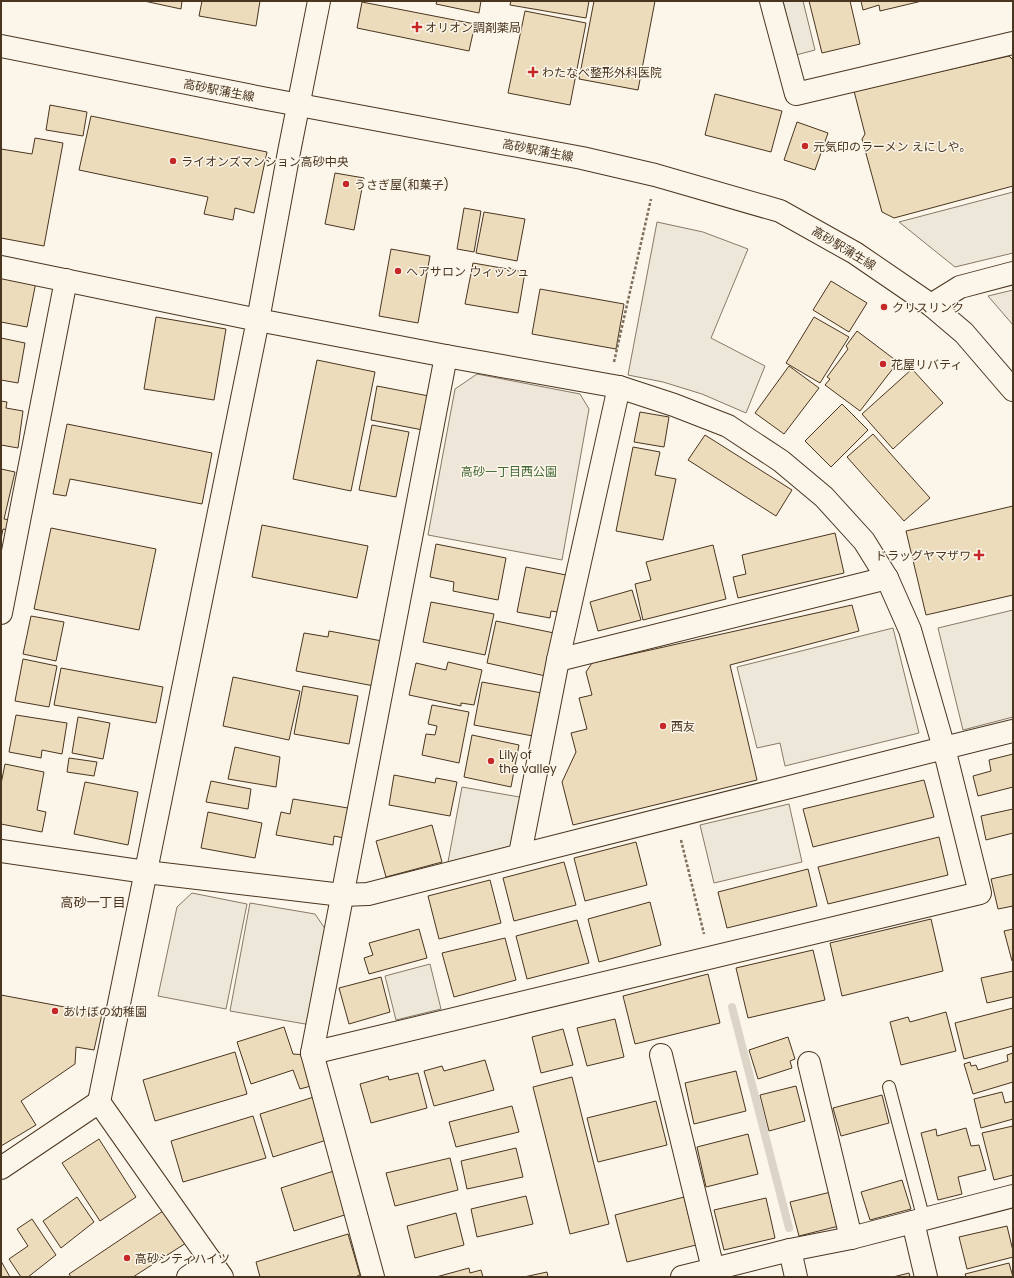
<svg xmlns="http://www.w3.org/2000/svg" width="1014" height="1278" font-family="Poppins,'Noto Sans JP',sans-serif">
<style>
.green{fill:#ede6d9;stroke:#887966}
.parking{fill:#ede7d9;stroke:#887966}
.lines{fill:none;stroke-linecap:round;stroke-linejoin:round}
.stream{stroke:#dcd4c6;stroke-width:8}
.building{fill:#ecdcbc;stroke:#4a3520}
.service-casing{stroke:#4a3520;stroke-width:14}
.minor-casing{stroke:#4a3520;stroke-width:24}
.tertiary-casing{stroke:#4a3520;stroke-width:24}
.path{stroke:#7f6f5c;stroke-width:2.5;stroke-dasharray:3 2;stroke-linecap:butt}
.service{stroke:#fbf6e9;stroke-width:12}
.minor{stroke:#fbf6e9;stroke-width:22}
.tertiary{stroke:#fbf6e9;stroke-width:22}
.poi-dot{fill:#c62828;stroke:#fbf6e9;stroke-width:1.5}
.labels{text-anchor:middle;dominant-baseline:central;stroke-width:3;stroke-linejoin:round;paint-order:stroke}
.poi-label{font-size:12px;fill:#4a3520;stroke:#fbf6e9;text-anchor:start}
.street-label{font-size:12px;fill:#4a3520;stroke:#fbf6e9}
.park-label{font-size:12px;fill:#436837;stroke:#fbf6e9}
.neighbourhood-label{font-size:13px;fill:#4a3520;stroke:#fbf6e9}
</style>
<rect width="100%" height="100%" fill="#fbf6e9"/>
<g class="green">
<polygon points="1013,290 1013,325 988,296"/>
<polygon points="477,374 580,394 589,409 562,560 428,535 455,389"/>
</g>
<g class="parking">
<polygon points="783,1 803,1 815,50 796,55"/>
<polygon points="1013,192 1013,253 955,267 899,222"/>
<polygon points="657,222 703,232 748,249 711,338 765,366 746,413 702,394 663,382 628,375"/>
<polygon points="1013,610 1013,717 963,730 938,628"/>
<polygon points="893,628 919,733 785,766 780,743 757,748 737,667"/>
<polygon points="462,787 531,799 511,846 448,862"/>
<polygon points="789,804 802,862 714,883 700,825"/>
<polygon points="192,893 247,904 226,1009 158,996 177,907"/>
<polygon points="250,903 315,914 328,933 311,1025 230,1011"/>
<polygon points="430,964 441,1009 396,1020 385,976"/>
</g>
<g class="lines">
<polyline class="stream" points="732,1007 789,1228"/>
</g>
<g class="building">
<polygon points="144,1 182,1 181,9"/>
<polygon points="202,1 260,1 256,26 199,16"/>
<polygon points="437,1 481,1 479,13 436,4"/>
<polygon points="511,1 589,1 586,18 510,5"/>
<polygon points="594,1 655,1 638,90 579,79"/>
<polygon points="809,1 850,1 860,44 822,53"/>
<polygon points="861,1 922,1 880,11 879,5 863,10"/>
<polygon points="362,2 475,24 469,51 357,28"/>
<polygon points="525,11 586,23 570,105 508,93"/>
<polygon points="1009,56 1013,60 1013,186 894,218 882,212 862,139 865,134 854,91"/>
<polygon points="715,94 782,111 771,152 705,135"/>
<polygon points="50,105 87,112 83,136 46,130"/>
<polygon points="91,116 267,152 254,213 235,208 233,220 204,214 208,197 79,170"/>
<polygon points="797,122 828,133 815,170 784,160"/>
<polygon points="35,138 63,143 44,246 1,238 1,149 32,154"/>
<polygon points="335,173 364,178 354,230 325,224"/>
<polygon points="464,208 481,211 474,252 457,249"/>
<polygon points="484,212 525,219 517,261 476,253"/>
<polygon points="391,249 430,256 418,323 379,316"/>
<polygon points="473,263 525,272 518,313 465,304"/>
<polygon points="1,274 36,282 27,327 1,322"/>
<polygon points="831,281 867,303 849,332 813,310"/>
<polygon points="540,289 624,304 616,349 532,334"/>
<polygon points="156,317 226,329 214,400 144,389"/>
<polygon points="814,317 849,337 820,383 786,363"/>
<polygon points="857,331 898,362 860,411 825,385 830,379 827,377 848,349 846,346"/>
<polygon points="1,338 25,343 18,383 1,380"/>
<polygon points="317,360 375,372 351,491 293,479"/>
<polygon points="789,366 819,388 784,434 755,413"/>
<polygon points="912,369 943,403 893,449 862,414"/>
<polygon points="377,386 434,397 428,431 371,420"/>
<polygon points="1,401 7,402 6,408 23,411 18,448 1,445"/>
<polygon points="842,404 868,430 831,467 805,441"/>
<polygon points="640,412 669,417 664,447 634,442"/>
<polygon points="67,424 212,453 202,504 70,479 66,496 53,494"/>
<polygon points="372,425 409,432 396,497 359,490"/>
<polygon points="873,434 930,498 904,521 847,457"/>
<polygon points="705,435 792,490 776,516 688,460"/>
<polygon points="633,447 660,452 655,475 676,479 663,540 616,531"/>
<polygon points="1,469 15,472 4,519 10,520 8,530 3,529 1,539"/>
<polygon points="1013,506 1013,595 926,615 906,531"/>
<polygon points="262,525 368,546 357,598 252,577"/>
<polygon points="51,528 156,549 139,630 34,609"/>
<polygon points="835,533 844,573 738,598 733,577 746,574 742,555"/>
<polygon points="436,544 506,558 498,600 453,591 454,582 430,577"/>
<polygon points="713,545 726,599 643,620 635,584 651,580 646,562"/>
<polygon points="526,567 571,576 564,613 551,611 550,618 517,612"/>
<polygon points="632,590 641,620 598,631 590,602"/>
<polygon points="431,602 494,614 485,655 423,642"/>
<polygon points="852,605 859,631 730,665 757,780 573,825 562,782 576,752 571,733 587,729 579,698 592,695 586,672 592,663"/>
<polygon points="31,616 64,622 56,661 23,654"/>
<polygon points="496,621 559,634 550,677 487,663"/>
<polygon points="329,631 382,641 374,686 296,671 304,633 328,637"/>
<polygon points="23,659 57,666 49,707 15,701"/>
<polygon points="448,662 482,670 474,705 461,703 461,706 409,695 416,663 446,670"/>
<polygon points="61,668 163,687 156,723 54,705"/>
<polygon points="233,677 300,691 289,740 223,726"/>
<polygon points="482,682 542,693 533,736 474,725"/>
<polygon points="303,686 358,696 349,744 294,734"/>
<polygon points="432,705 469,712 459,763 422,755 426,734 435,735 437,726 428,724"/>
<polygon points="16,715 67,723 62,754 42,750 41,758 9,752"/>
<polygon points="78,717 110,723 103,759 72,753"/>
<polygon points="472,735 519,745 511,787 464,777"/>
<polygon points="235,747 280,757 276,787 228,779"/>
<polygon points="1013,754 1013,787 978,796 973,776 991,771 989,760"/>
<polygon points="69,758 97,762 94,776 67,772"/>
<polygon points="5,764 44,772 37,810 46,812 42,832 1,824 1,784"/>
<polygon points="394,775 435,783 436,778 457,782 450,816 389,805"/>
<polygon points="924,780 934,817 813,847 803,809"/>
<polygon points="211,781 251,789 248,809 206,802"/>
<polygon points="85,782 138,792 128,845 74,834"/>
<polygon points="293,799 354,809 349,839 334,836 333,845 276,835 281,812 290,814"/>
<polygon points="1013,809 1013,833 986,840 981,816"/>
<polygon points="208,812 262,823 255,858 201,848"/>
<polygon points="432,825 442,862 386,877 376,841"/>
<polygon points="939,837 948,875 828,904 818,867"/>
<polygon points="636,842 647,885 585,901 574,858"/>
<polygon points="564,862 576,905 514,921 503,878"/>
<polygon points="808,869 817,906 727,928 718,892"/>
<polygon points="1013,874 1013,906 998,909 991,879"/>
<polygon points="490,880 501,923 439,939 428,896"/>
<polygon points="650,902 661,945 599,962 588,919"/>
<polygon points="931,919 943,971 842,996 830,943"/>
<polygon points="577,920 589,963 527,979 516,936"/>
<polygon points="419,929 427,958 369,974 364,958 373,955 369,943"/>
<polygon points="1013,929 1013,961 1012,961 1004,931"/>
<polygon points="505,938 516,980 454,997 442,953"/>
<polygon points="813,950 825,1000 748,1018 736,968"/>
<polygon points="1013,971 1013,997 987,1003 981,978"/>
<polygon points="708,974 720,1023 635,1044 623,996"/>
<polygon points="381,977 390,1012 349,1024 339,988"/>
<polygon points="1,995 102,1014 94,1050 76,1047 75,1064 21,1101 36,1125 1,1146"/>
<polygon points="1013,1008 1013,1046 964,1059 955,1023"/>
<polygon points="946,1012 956,1051 901,1065 890,1022 908,1017 910,1022"/>
<polygon points="615,1019 624,1057 587,1066 577,1028"/>
<polygon points="284,1027 293,1054 308,1055 318,1084 300,1089 293,1070 251,1084 237,1042"/>
<polygon points="563,1029 573,1065 541,1073 532,1037"/>
<polygon points="788,1037 795,1059 790,1061 792,1068 758,1079 749,1050"/>
<polygon points="235,1052 247,1094 155,1121 143,1080"/>
<polygon points="1013,1053 1013,1082 973,1094 964,1064 970,1062 971,1066 976,1065 978,1070 1008,1061 1007,1055"/>
<polygon points="485,1060 494,1090 434,1106 424,1071 442,1066 444,1071"/>
<polygon points="736,1071 746,1111 694,1124 685,1083"/>
<polygon points="418,1073 427,1108 371,1123 360,1084 388,1076 389,1080"/>
<polygon points="572,1077 609,1224 570,1234 533,1087"/>
<polygon points="796,1086 805,1121 769,1131 760,1095"/>
<polygon points="1002,1092 1005,1103 1013,1101 1013,1119 981,1128 974,1099"/>
<polygon points="320,1095 333,1138 273,1157 260,1114"/>
<polygon points="882,1095 889,1123 841,1136 833,1108"/>
<polygon points="656,1101 667,1145 598,1162 587,1118"/>
<polygon points="512,1106 519,1132 456,1147 449,1122"/>
<polygon points="253,1116 266,1158 183,1182 171,1141"/>
<polygon points="1013,1126 1013,1175 994,1180 982,1133"/>
<polygon points="966,1128 971,1146 979,1145 986,1170 958,1177 962,1194 938,1200 921,1133 936,1129 937,1136"/>
<polygon points="748,1134 758,1174 706,1187 697,1147"/>
<polygon points="99,1139 136,1197 100,1221 62,1163"/>
<polygon points="516,1148 523,1177 467,1189 461,1161"/>
<polygon points="450,1158 458,1190 395,1206 386,1173"/>
<polygon points="340,1169 354,1212 294,1231 281,1188"/>
<polygon points="902,1180 911,1209 870,1220 861,1192"/>
<polygon points="839,1190 847,1224 799,1236 790,1202"/>
<polygon points="526,1196 533,1224 477,1237 471,1209"/>
<polygon points="77,1197 94,1222 61,1248 43,1221"/>
<polygon points="684,1197 696,1245 627,1262 615,1215"/>
<polygon points="766,1198 775,1238 724,1250 714,1210"/>
<polygon points="163,1211 186,1243 133,1277 71,1277 69,1274"/>
<polygon points="456,1213 464,1245 415,1258 407,1226"/>
<polygon points="32,1219 56,1255 28,1277 21,1277 9,1259 28,1246 17,1229"/>
<polygon points="1007,1226 1013,1251 1013,1257 967,1269 959,1237"/>
<polygon points="348,1234 360,1275 355,1277 260,1277 256,1262"/>
<polygon points="1,1261 10,1277 1,1277"/>
<polygon points="1009,1263 1013,1277 966,1277 965,1274"/>
<polygon points="469,1268 470,1273 481,1270 483,1277 436,1277"/>
<polygon points="547,1272 548,1277 524,1277"/>
<polygon points="909,1273 910,1277 893,1277"/>
</g>
<g class="lines">
<defs>
<polyline id="service" points="889,1087 924,1220"/>
<g id="minor">
<polyline points="771,1 796,94 1013,43"/>
<polyline points="1,267 258,320 99,1102"/>
<polyline points="931,305 960,287 1013,273"/>
<polyline points="1,613 66,280"/>
<polyline points="558,660 887,578"/>
<path d="M 1,851 L 146,872 L 342,895 L 368,894 C 559,844 752,797 944,748 L 910,630 L 887,578 L 864,541 L 824,497 L 781,461 L 728,426 L 674,405 L 619,387 L 446,356 L 258,320 L 289,152 L 319,1"/>
<polyline points="520,854 558,660 619,387"/>
<polyline points="312,1053 980,893 944,748 1013,731"/>
<polyline points="661,1055 713,1269"/>
<polyline points="809,1063 851,1238"/>
<polyline points="1,1168 99,1102 222,1277"/>
<polyline points="913,1222 926,1277"/>
<polyline points="790,1250 796,1277"/>
<polyline points="188,1277 211,1261"/>
<polyline points="373,1277 312,1053 446,356"/>
<polyline points="682,1277 790,1250 851,1238 1013,1196"/>
</g>
<polyline id="tertiary" points="1,46 262,98 582,158 655,175 780,211 855,253 931,305 964,333 1013,390"/>
</defs>
<use href="#service" class="service-casing"/>
<use href="#minor" class="minor-casing"/>
<use href="#tertiary" class="tertiary-casing"/>
<g class="path">
<polyline points="614,362 651,199"/>
<polyline points="681,840 704,934"/>
</g>
<use href="#service" class="service"/>
<use href="#minor" class="minor"/>
<use href="#tertiary" class="tertiary"/>
</g>
<g class="poi-dot">
<path d="M415 21h4v4h4v4h-4v4h-4v-4h-4v-4h4z"/>
<path d="M531 66h4v4h4v4h-4v4h-4v-4h-4v-4h4z"/>
<circle cx="805" cy="146" r="4"/>
<circle cx="173" cy="161" r="4"/>
<circle cx="346" cy="184" r="4"/>
<circle cx="398" cy="271" r="4"/>
<circle cx="884" cy="307" r="4"/>
<circle cx="883" cy="364" r="4"/>
<path d="M977 549h4v4h4v4h-4v4h-4v-4h-4v-4h4z"/>
<circle cx="663" cy="726" r="4"/>
<circle cx="491" cy="761" r="4"/>
<circle cx="55" cy="1011" r="4"/>
<circle cx="127" cy="1258" r="4"/>
</g>
<g class="labels">
<g class="poi-label">
<text x="425" y="27">オリオン調剤薬局</text>
<text x="542" y="72">わたなべ整形外科医院</text>
<text x="813" y="146">元気印のラーメン えにしや。</text>
<text x="181" y="161">ライオンズマンション高砂中央</text>
<text x="354" y="184">うさぎ屋(和菓子)</text>
<text x="406" y="271">ヘアサロン ウィッシュ</text>
<text x="892" y="307">クリスリンク</text>
<text x="891" y="364">花屋リバティ</text>
<text x="971" y="555" text-anchor="end">ドラッグヤマザワ</text>
<text x="671" y="726">西友</text>
<text x="499" y="754">Lily of<tspan x="499" dy="14">the valley</tspan></text>
<text x="63" y="1011">あけぼの幼稚園</text>
<text x="135" y="1258">高砂シティハイツ</text>
</g>
<g class="street-label">
<text transform="translate(219 90) rotate(11)">高砂駅蒲生線</text>
<text transform="translate(538 150) rotate(11)">高砂駅蒲生線</text>
<text transform="translate(844 248) rotate(31)">高砂駅蒲生線</text>
</g>
<g class="park-label">
<text x="509" y="471">高砂一丁目西公園</text>
</g>
<g class="neighbourhood-label">
<text x="93" y="902">高砂一丁目</text>
</g>
</g>
<rect width="1014" height="1278" fill="none" stroke="#4a3520" stroke-width="4"/>
</svg>
